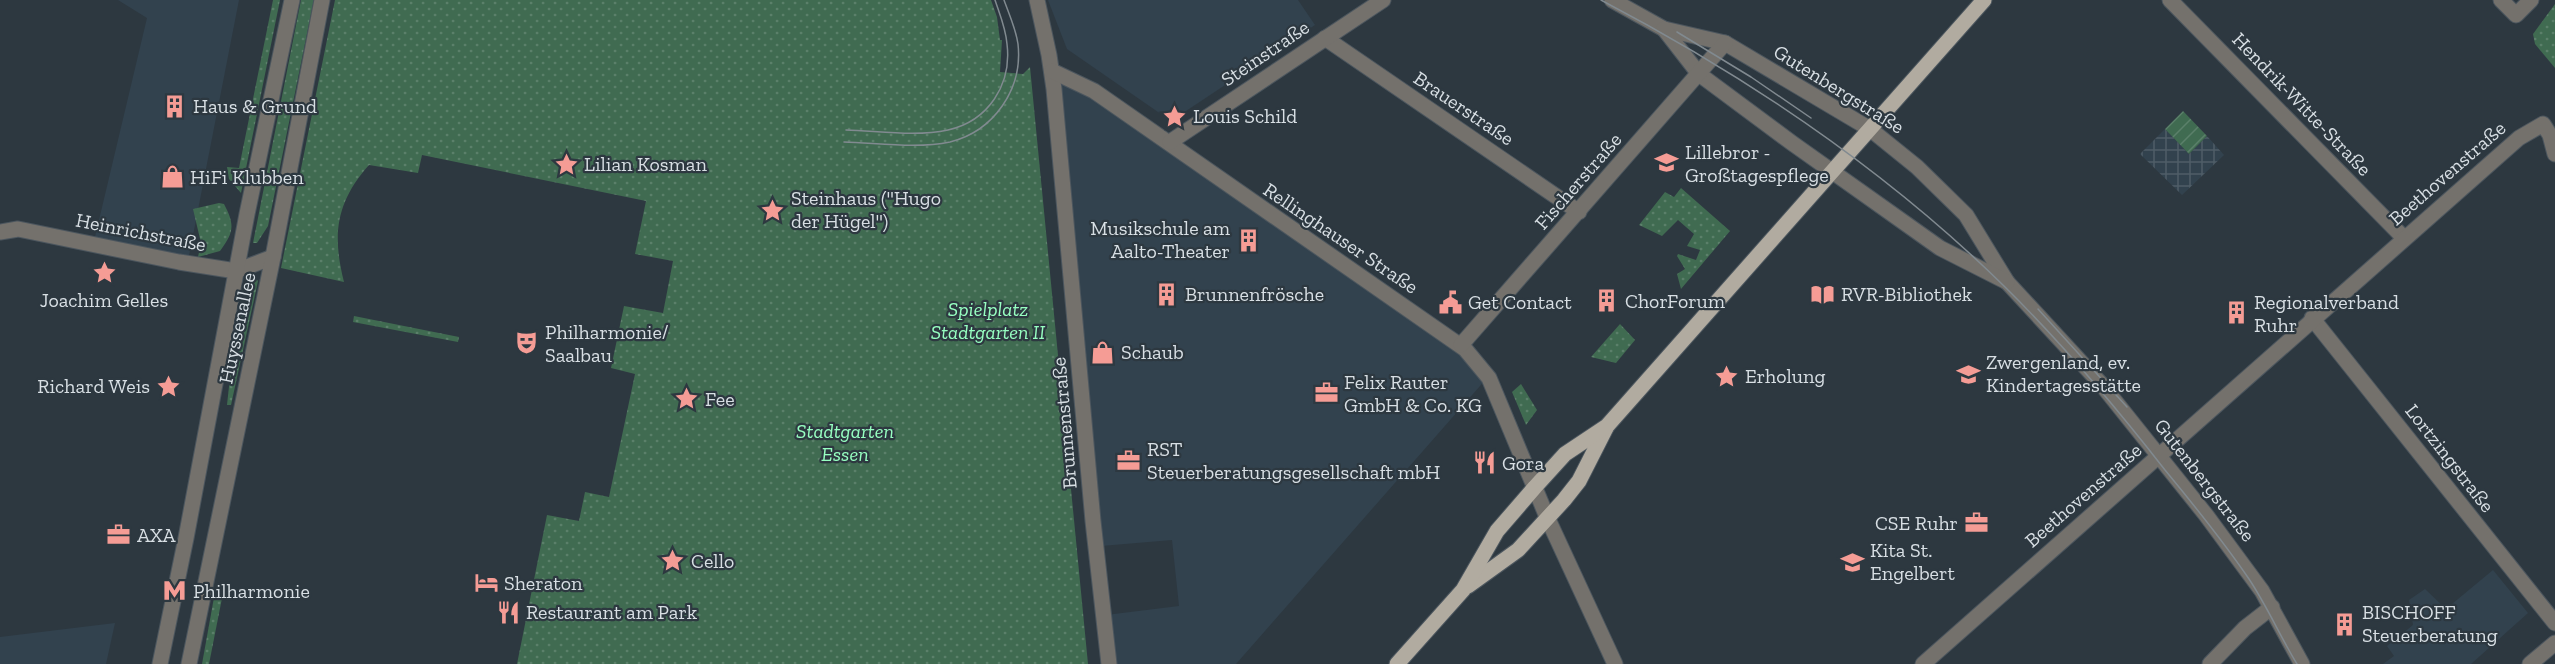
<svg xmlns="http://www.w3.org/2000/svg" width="2555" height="664" font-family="'Zilla Slab',serif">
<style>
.built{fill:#32424e}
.industrial{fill:url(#industrial-grid)}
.grass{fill:url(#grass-dots)}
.garden{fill:url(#garden-furrows)}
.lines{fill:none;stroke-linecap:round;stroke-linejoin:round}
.minor-casing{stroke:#4c565e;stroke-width:17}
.major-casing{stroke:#4c565e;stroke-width:17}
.minor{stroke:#74716c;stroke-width:15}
.major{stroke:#b1aba0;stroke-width:15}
.tram{stroke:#818a90;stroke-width:1.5}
.labels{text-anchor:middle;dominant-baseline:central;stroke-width:4.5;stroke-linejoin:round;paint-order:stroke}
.street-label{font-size:20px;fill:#d8dfe4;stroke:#2d3840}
.poi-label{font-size:20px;fill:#d8dfe4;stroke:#2d3840;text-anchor:start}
.park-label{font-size:20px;font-style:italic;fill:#97ffc1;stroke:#2d3840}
</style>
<defs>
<pattern id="industrial-grid" width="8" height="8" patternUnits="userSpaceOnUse" patternTransform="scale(1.5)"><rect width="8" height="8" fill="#32424e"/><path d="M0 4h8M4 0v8" fill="none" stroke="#4f5d67"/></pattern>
<pattern id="grass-dots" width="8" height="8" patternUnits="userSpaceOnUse" patternTransform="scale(1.5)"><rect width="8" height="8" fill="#406b51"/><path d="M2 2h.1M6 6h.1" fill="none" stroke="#5b806a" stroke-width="1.8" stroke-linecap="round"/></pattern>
<pattern id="garden-furrows" width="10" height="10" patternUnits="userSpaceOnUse" patternTransform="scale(1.5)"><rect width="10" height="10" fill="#406b51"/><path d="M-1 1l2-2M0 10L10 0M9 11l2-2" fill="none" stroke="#5b806a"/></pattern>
</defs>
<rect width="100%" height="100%" fill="#2d3840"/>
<g class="built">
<polygon points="118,0 239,0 188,261 94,241 147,18"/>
<polygon points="1048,0 1298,0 1315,25 1171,121 1067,49"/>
<polygon points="1056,78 1092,94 1460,347 1487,378 1236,664 1111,664 1106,615 1179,606 1172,540 1101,546"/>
<polygon points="2493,570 2528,613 2471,664 2383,664 2394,656 2387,646 2413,625 2409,600 2425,589 2446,609"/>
<polygon points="115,623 106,664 0,664 0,637"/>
</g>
<polygon class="industrial" points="2165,129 2189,154 2207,136 2224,155 2182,195 2140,154"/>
<g class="grass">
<polygon points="273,0 280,0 241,193 229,179 227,167 239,168"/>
<polygon points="301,0 314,0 313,4 268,226 257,243 253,243"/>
<path d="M 335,0 L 991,0 L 997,17 L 1000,40 L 1002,40 L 1000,72 L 1023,74 L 1030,67 L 1088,664 L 517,664 L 547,515 L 579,521 L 585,492 L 609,497 L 635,374 L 611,368 L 624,306 L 663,313 L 673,261 L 635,254 L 646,201 L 422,155 L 418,173 L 369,165 C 336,202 332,235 344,282 L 281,268 Z"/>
<polygon points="2555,4 2555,68 2535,44 2533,34"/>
<polygon points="1681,188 1730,231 1681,289 1677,274 1685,269 1677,256 1678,254 1696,260 1700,250 1687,246 1694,234 1678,220 1662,236 1639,225 1665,192 1674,197"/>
<path d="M 219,203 L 224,204 C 235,225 234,232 220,251 L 198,257 L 201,243 L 193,209 Z"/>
<polygon points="255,277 258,281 231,405 227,405 234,340 244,283"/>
<polygon points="354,316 459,337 458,342 353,322"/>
<polygon points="1620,324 1635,340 1616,363 1591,357"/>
<polygon points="1521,384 1537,410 1526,425 1512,392"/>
<polygon points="215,592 223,593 209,664 202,664"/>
</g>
<polygon class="garden" points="2183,111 2207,136 2189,154 2165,129"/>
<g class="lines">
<defs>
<g id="minor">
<polyline points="1037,0 1049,55 1054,89 1093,521 1109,664"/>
<polyline points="1612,0 1664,29 1725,43 1870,129 1917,167 1966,215 2007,282 2102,385 2206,515 2262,591 2302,664"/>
<polyline points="2170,0 2404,238"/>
<polyline points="2501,0 2516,15 2531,0"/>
<polyline points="1664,29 1699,74 1792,143 1940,248 2007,282"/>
<polyline points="1325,38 1579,212"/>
<polyline points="1052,71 1094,91 1465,349 1489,378 1547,517 1615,664"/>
<polyline points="1170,142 1383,0"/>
<polyline points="0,232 18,229 179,262 236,271 273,257"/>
<polyline points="2312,318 2555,623"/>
<polyline points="1461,345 1725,43"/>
<polyline points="160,664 186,538 247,214 292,0"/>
<polyline points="189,664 273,257 322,0"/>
<polyline points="1923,664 2519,138 2543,124 2550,135 2555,154"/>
<polyline points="2210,664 2245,628 2272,607"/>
<polyline points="2530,664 2555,643"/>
</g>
<g id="major">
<polyline points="1468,586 1518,550 1564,500 1579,481 1606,428"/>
<polyline points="1397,664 1463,590 1497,531 1535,487 1565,454 1607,426 1984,0"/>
</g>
</defs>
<use href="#minor" class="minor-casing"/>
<use href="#major" class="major-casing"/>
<use href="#minor" class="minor"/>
<use href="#major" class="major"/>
<g class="tram">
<path d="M 1601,0 C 1746,76 1887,171 2004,286 C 2062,343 2115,406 2165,470 C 2194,505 2223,541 2249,579 C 2267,606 2280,636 2297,664"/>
<polyline points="1677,32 1751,77 1811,118"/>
<path d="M 846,130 C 879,131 916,137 948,130 C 988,121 1012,85 1007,44 C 1006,29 1000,15 995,0"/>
<path d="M 844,142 C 878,143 917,149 950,142 C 994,131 1023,89 1018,44 C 1016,29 1009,14 1004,0"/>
<polyline points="2038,309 2127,407"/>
</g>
</g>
<defs>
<symbol id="building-bare" viewBox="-9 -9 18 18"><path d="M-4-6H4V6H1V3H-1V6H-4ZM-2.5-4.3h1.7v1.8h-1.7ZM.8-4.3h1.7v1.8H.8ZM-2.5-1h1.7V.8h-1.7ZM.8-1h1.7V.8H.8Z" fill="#f59c95" stroke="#2d3840" stroke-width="2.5" paint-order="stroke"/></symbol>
<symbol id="sight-bare" viewBox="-9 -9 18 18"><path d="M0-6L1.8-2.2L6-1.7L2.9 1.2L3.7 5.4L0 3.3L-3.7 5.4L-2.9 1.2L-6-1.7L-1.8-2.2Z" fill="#f59c95" stroke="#2d3840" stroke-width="2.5" paint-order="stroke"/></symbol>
<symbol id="school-bare" viewBox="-9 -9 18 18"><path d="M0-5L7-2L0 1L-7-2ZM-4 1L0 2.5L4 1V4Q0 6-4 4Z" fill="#f59c95" stroke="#2d3840" stroke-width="2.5" paint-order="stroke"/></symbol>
<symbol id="shop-bare" viewBox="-9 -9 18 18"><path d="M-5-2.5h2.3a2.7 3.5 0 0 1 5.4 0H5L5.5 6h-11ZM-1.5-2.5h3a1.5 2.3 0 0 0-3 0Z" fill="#f59c95" stroke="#2d3840" stroke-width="2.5" paint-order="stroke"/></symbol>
<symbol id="library-bare" viewBox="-9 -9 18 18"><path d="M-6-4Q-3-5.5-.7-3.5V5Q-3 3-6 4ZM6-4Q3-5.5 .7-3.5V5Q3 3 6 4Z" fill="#f59c95" stroke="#2d3840" stroke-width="2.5" paint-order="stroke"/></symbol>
<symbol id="civic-bare" viewBox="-9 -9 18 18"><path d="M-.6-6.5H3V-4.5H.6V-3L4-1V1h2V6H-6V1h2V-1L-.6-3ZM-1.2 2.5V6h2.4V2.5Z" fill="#f59c95" stroke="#2d3840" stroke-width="2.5" paint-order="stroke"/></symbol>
<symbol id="theatre-bare" viewBox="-9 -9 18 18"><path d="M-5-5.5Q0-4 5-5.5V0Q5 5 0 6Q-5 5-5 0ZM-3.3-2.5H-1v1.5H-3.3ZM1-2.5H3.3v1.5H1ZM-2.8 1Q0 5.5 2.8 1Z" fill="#f59c95" stroke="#2d3840" stroke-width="2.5" paint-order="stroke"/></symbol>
<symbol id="office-bare" viewBox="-9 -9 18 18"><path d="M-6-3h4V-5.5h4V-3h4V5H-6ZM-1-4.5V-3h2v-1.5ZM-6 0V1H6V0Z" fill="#f59c95" stroke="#2d3840" stroke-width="2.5" paint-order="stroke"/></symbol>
<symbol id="restaurant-bare" viewBox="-9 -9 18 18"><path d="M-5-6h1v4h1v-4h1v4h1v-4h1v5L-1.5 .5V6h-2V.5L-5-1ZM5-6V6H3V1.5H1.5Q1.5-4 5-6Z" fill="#f59c95" stroke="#2d3840" stroke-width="2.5" paint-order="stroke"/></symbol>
<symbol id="hotel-bare" viewBox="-9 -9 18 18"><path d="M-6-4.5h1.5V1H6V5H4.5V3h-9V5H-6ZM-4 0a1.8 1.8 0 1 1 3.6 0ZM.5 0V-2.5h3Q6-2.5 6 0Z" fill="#f59c95" stroke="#2d3840" stroke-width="2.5" paint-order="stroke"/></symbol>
<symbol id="metro-bare" viewBox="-9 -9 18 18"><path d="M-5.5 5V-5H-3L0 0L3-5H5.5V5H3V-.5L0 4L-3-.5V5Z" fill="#f59c95" stroke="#2d3840" stroke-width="2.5" paint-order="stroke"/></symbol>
</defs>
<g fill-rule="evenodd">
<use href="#building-bare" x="158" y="90" width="33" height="33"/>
<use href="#sight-bare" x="1158" y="100" width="33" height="33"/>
<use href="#school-bare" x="1650" y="146" width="33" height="33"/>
<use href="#sight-bare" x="550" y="148" width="33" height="33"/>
<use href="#shop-bare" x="156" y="160" width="33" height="33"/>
<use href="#sight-bare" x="756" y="194" width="33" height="33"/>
<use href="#building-bare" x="1232" y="224" width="33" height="33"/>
<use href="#sight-bare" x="88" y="256" width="33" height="33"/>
<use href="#building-bare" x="1150" y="278" width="33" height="33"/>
<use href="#library-bare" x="1806" y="278" width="33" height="33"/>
<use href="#building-bare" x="1590" y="284" width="33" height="33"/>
<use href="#civic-bare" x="1434" y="286" width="33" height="33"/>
<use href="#building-bare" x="2220" y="296" width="33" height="33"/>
<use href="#theatre-bare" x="510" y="326" width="33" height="33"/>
<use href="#shop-bare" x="1086" y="336" width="33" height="33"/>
<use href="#school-bare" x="1952" y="358" width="33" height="33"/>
<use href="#sight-bare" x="1710" y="360" width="33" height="33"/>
<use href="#sight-bare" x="152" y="370" width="33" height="33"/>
<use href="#office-bare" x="1310" y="376" width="33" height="33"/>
<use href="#sight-bare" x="670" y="382" width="33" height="33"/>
<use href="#office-bare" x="1112" y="444" width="33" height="33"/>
<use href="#restaurant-bare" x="1468" y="446" width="33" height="33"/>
<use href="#office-bare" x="1960" y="506" width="33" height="33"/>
<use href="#office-bare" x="102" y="518" width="33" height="33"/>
<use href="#sight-bare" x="656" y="544" width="33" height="33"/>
<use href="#school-bare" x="1836" y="546" width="33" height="33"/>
<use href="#hotel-bare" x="470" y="566" width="33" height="33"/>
<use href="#metro-bare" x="158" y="574" width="33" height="33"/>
<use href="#restaurant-bare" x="492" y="596" width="33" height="33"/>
<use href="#building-bare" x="2328" y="608" width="33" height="33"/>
</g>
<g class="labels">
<g class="street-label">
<text transform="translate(1265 53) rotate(-34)">Steinstraße</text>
<text transform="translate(1839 89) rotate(32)">Gutenbergstraße</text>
<text transform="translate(2302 104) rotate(46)">Hendrik-Witte-Straße</text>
<text transform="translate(1464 108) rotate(34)">Brauerstraße</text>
<text transform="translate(2447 173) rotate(-41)">Beethovenstraße</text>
<text transform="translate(1578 181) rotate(-49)">Fischerstraße</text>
<text transform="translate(141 232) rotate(11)">Heinrichstraße</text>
<text transform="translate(1341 238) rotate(34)">Rellinghauser Straße</text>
<text transform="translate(237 328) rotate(-78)">Huyssenallee</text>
<text transform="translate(1064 423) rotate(-95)">Brunnenstraße</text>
<text transform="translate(2450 458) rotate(52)">Lortzingstraße</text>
<text transform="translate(2205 480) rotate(52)">Gutenbergstraße</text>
<text transform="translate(2083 495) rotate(-41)">Beethovenstraße</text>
</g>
<g class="poi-label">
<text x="193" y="106">Haus &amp; Grund</text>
<text x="1193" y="116">Louis Schild</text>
<text x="1685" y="152">Lillebror -<tspan x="1685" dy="23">Großtagespflege</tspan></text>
<text x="584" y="164">Lilian Kosman</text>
<text x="190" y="177">HiFi Klubben</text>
<text x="791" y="198">Steinhaus ("Hugo<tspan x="791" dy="23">der Hügel")</tspan></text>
<text x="1230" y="228" text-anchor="end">Musikschule am<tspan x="1230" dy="23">Aalto-Theater</tspan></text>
<text x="1185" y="294">Brunnenfrösche</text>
<text x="1841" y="294">RVR-Bibliothek</text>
<text x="104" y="300" text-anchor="middle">Joachim Gelles</text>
<text x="1625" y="301">ChorForum</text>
<text x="1468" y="302">Get Contact</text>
<text x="2254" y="302">Regionalverband<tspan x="2254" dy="23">Ruhr</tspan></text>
<text x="545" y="332">Philharmonie/<tspan x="545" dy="23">Saalbau</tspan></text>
<text x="1121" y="352">Schaub</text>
<text x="1986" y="362">Zwergenland, ev.<tspan x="1986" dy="23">Kindertagesstätte</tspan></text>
<text x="1745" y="376">Erholung</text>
<text x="1344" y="382">Felix Rauter<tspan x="1344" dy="23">GmbH &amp; Co. KG</tspan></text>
<text x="150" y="386" text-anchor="end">Richard Weis</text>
<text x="705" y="399">Fee</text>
<text x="1147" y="449">RST<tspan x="1147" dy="23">Steuerberatungsgesellschaft mbH</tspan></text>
<text x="1502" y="463">Gora</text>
<text x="1958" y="523" text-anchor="end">CSE Ruhr</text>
<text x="137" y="535">AXA</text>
<text x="1870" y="550">Kita St.<tspan x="1870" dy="23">Engelbert</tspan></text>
<text x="691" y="561">Cello</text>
<text x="504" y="583">Sheraton</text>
<text x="193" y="591">Philharmonie</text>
<text x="526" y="612">Restaurant am Park</text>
<text x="2362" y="612">BISCHOFF<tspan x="2362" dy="23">Steuerberatung</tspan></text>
</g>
<g class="park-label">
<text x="988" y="309">Spielplatz<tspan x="988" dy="23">Stadtgarten II</tspan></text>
<text x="845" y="431">Stadtgarten<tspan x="845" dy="23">Essen</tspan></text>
</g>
</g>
</svg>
